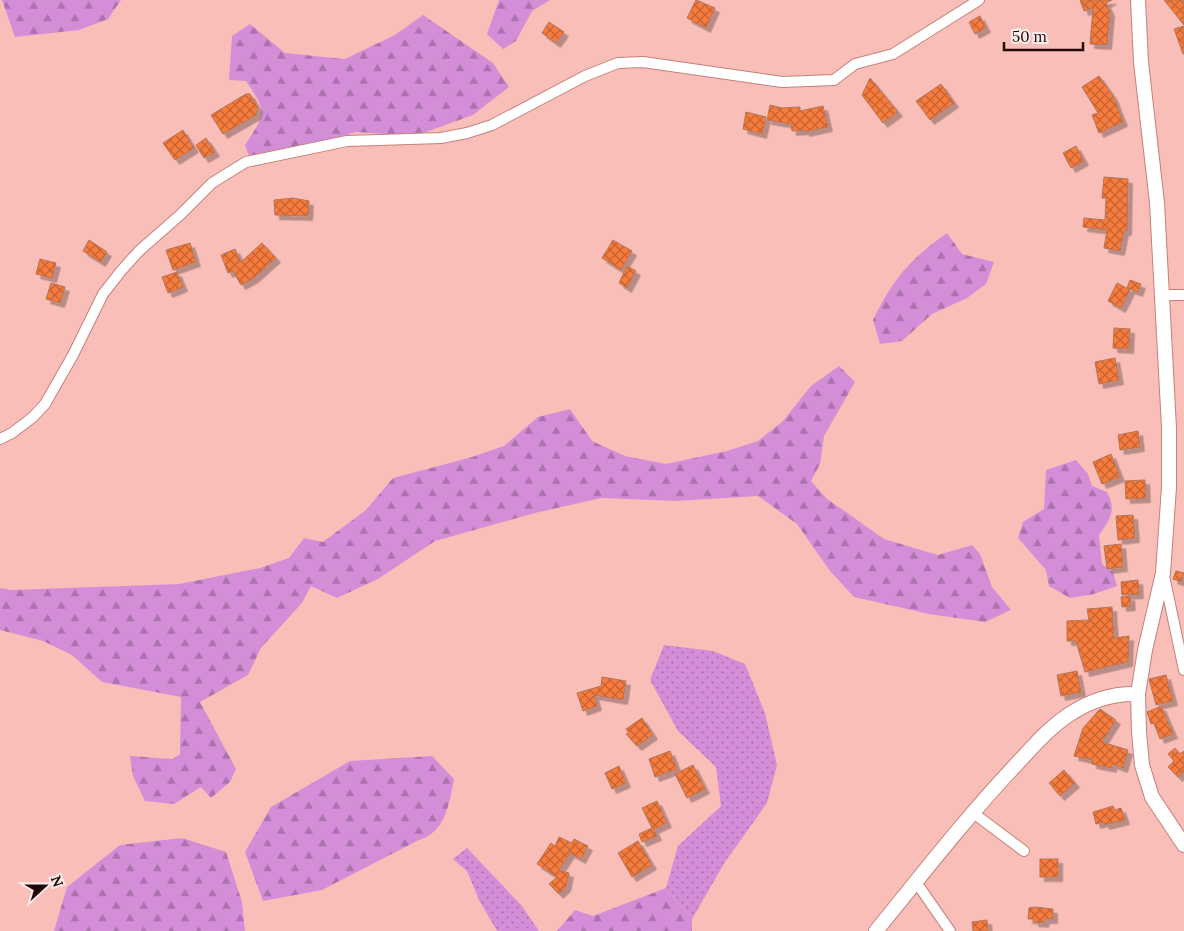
<svg xmlns="http://www.w3.org/2000/svg" width="1184" height="931" font-family="Lora,serif">
<style>
.grass{fill:url(#grass-dots)}
.forest{fill:url(#forest-firs)}
.building{fill:url(#building-cross-hatch);stroke:#b3765a;filter:url(#shadow)}
.lines{fill:none;stroke-linecap:round;stroke-linejoin:round}
.street-casing{stroke:#c6817b;stroke-width:12}
.secondary-casing{stroke:#c6817b;stroke-width:16}
.street{stroke:#fff;stroke-width:10}
.secondary{stroke:#fff;stroke-width:14}
</style>
<defs>
<pattern id="grass-dots" width="8" height="8" patternUnits="userSpaceOnUse" patternTransform="scale(1.25)"><rect width="8" height="8" fill="#d48ed8"/><path d="M2 2h.1M6 6h.1" fill="none" stroke="#ac72ad" stroke-width="1.8" stroke-linecap="round"/></pattern>
<pattern id="forest-firs" width="22" height="20" patternUnits="userSpaceOnUse" patternTransform="scale(1.25)"><rect width="22" height="20" fill="#d48ed8"/><path d="M5 1l3.5 6h-7zM16 11l3.5 6h-7z" fill="#ac72ad"/></pattern>
<pattern id="building-cross-hatch" width="8" height="8" patternUnits="userSpaceOnUse" patternTransform="scale(1.25)"><rect width="8" height="8" fill="#f67b3c"/><path d="M0 0l8 8M0 8l8-8" fill="none" stroke="#c76330"/></pattern>
<filter id="shadow"><feDropShadow dx="4.5" dy="4.5" stdDeviation="0" flood-color="#0004"/></filter>
</defs>
<rect width="100%" height="100%" fill="#fabeb8"/>
<g class="grass">
<polygon points="664,645 713,651 745,664 765,713 777,765 767,803 725,862 692,919 666,888 678,846 721,806 716,767 678,731 650,680"/>
<polygon points="467,848 522,906 539,931 497,931 479,900 467,871 453,859"/>
</g>
<g class="forest">
<polygon points="2,0 121,0 108,19 79,30 15,37"/>
<polygon points="499,0 550,0 532,11 516,41 503,49 487,34"/>
<path d="M 423,15 L 493,63 L 509,87 L 473,115 L 415,136 L 356,132 L 304,149 L 251,161 L 245,145 C 266,112 268,114 246,81 L 229,80 L 232,36 L 250,24 L 285,53 L 345,59 L 395,35 Z"/>
<path d="M 947,233 L 962,254 L 994,262 L 986,284 L 967,298 L 932,314 L 902,341 L 880,344 L 873,320 C 894,278 909,260 947,233 Z"/>
<polygon points="839,366 855,382 824,436 820,464 811,481 826,498 884,539 938,555 972,545 980,554 992,587 1011,610 985,622 929,614 854,597 830,571 797,524 758,496 676,501 601,498 535,513 435,541 378,579 337,598 311,586 302,603 261,648 248,675 200,702 236,769 230,782 211,798 201,787 174,804 145,801 133,776 130,756 173,759 180,754 181,697 102,682 72,655 43,641 0,630 0,588 11,590 179,584 260,568 289,558 304,538 323,542 366,510 393,478 472,457 504,446 538,417 570,409 592,441 625,456 666,464 727,451 758,441 783,421 811,386"/>
<path d="M 1076,460 L 1088,474 L 1092,486 L 1107,492 C 1117,510 1110,520 1099,535 L 1102,564 L 1113,572 L 1117,586 L 1094,594 L 1070,598 L 1049,586 L 1046,570 L 1018,538 L 1023,522 L 1044,509 L 1046,470 Z"/>
<path d="M 432,756 L 454,779 C 449,804 446,832 419,840 L 322,890 L 263,901 L 245,852 L 271,807 L 350,761 Z"/>
<polygon points="182,838 226,852 242,902 245,931 54,931 67,887 120,845"/>
<polygon points="666,888 692,919 692,931 557,931 575,910 593,916"/>
</g>
<g class="building">
<polygon points="696,0 715,8 706,28 687,18"/>
<polygon points="1080,0 1112,0 1106,3 1110,12 1107,45 1090,44 1093,8 1084,11"/>
<polygon points="1164,0 1184,0 1184,25"/>
<polygon points="980,16 986,28 975,34 969,22"/>
<polygon points="549,22 564,32 556,43 542,33"/>
<polygon points="1184,26 1184,54 1183,54 1174,29"/>
<polygon points="1099,76 1113,96 1123,122 1099,133 1092,115 1098,113 1082,87"/>
<polygon points="870,78 898,112 883,123 862,95"/>
<polygon points="941,84 954,103 930,120 916,101"/>
<polygon points="246,94 250,94 258,108 256,115 223,134 211,115"/>
<polygon points="770,105 782,108 800,107 800,111 823,106 828,127 805,132 805,130 792,131 791,124 767,120"/>
<polygon points="746,112 766,117 762,134 743,129"/>
<polygon points="183,130 194,148 175,160 163,143"/>
<polygon points="206,138 215,152 204,158 196,145"/>
<polygon points="1076,146 1084,161 1071,168 1063,153"/>
<polygon points="1104,177 1128,179 1127,231 1124,231 1120,251 1104,248 1107,230 1083,227 1084,218 1105,220 1106,198 1102,198"/>
<polygon points="293,198 309,201 308,216 275,215 274,200"/>
<polygon points="89,240 107,252 101,262 83,251"/>
<polygon points="613,240 632,251 621,270 602,258"/>
<polygon points="190,243 196,262 173,270 166,250"/>
<polygon points="262,243 276,258 254,278 241,285 233,271 228,273 221,255 235,249 241,262"/>
<polygon points="40,259 56,263 52,278 36,274"/>
<polygon points="627,266 636,271 627,288 619,283"/>
<polygon points="177,272 183,287 168,293 162,277"/>
<polygon points="1130,280 1141,284 1138,292 1127,288"/>
<polygon points="51,283 65,287 60,303 46,299"/>
<polygon points="1117,283 1130,290 1121,308 1108,301"/>
<polygon points="1114,328 1130,329 1129,349 1113,348"/>
<polygon points="1115,358 1119,380 1099,384 1095,362"/>
<polygon points="1138,431 1140,447 1120,450 1118,435"/>
<polygon points="1111,454 1120,477 1102,484 1093,462"/>
<polygon points="1145,480 1146,498 1126,499 1125,481"/>
<polygon points="1133,515 1135,538 1118,540 1116,516"/>
<polygon points="1121,544 1123,567 1107,569 1104,546"/>
<polygon points="1176,571 1184,573 1181,582 1173,579"/>
<polygon points="1138,580 1139,594 1122,595 1121,582"/>
<polygon points="1130,596 1131,606 1122,607 1121,597"/>
<polygon points="1112,607 1114,638 1129,636 1128,662 1085,672 1076,641 1067,641 1067,621 1089,620 1087,609"/>
<polygon points="1077,671 1081,692 1061,696 1057,675"/>
<polygon points="1166,675 1173,701 1156,705 1149,679"/>
<polygon points="602,677 626,681 623,700 594,695 597,706 583,711 577,693 601,686"/>
<polygon points="1161,706 1173,734 1160,739 1154,723 1151,724 1147,712"/>
<polygon points="1100,709 1116,720 1102,742 1128,750 1123,768 1112,764 1112,768 1092,764 1092,760 1074,756 1083,728"/>
<polygon points="642,718 653,735 637,746 626,734 629,733 626,729"/>
<polygon points="1175,748 1180,754 1184,751 1184,771 1178,777 1168,767 1174,761 1168,754"/>
<polygon points="670,751 677,769 655,777 649,759"/>
<polygon points="693,765 705,789 687,798 675,774"/>
<polygon points="619,766 626,783 612,789 605,773"/>
<polygon points="1064,770 1075,783 1060,796 1049,783"/>
<polygon points="657,801 667,823 654,829 657,836 642,842 639,834 652,828 642,808"/>
<polygon points="1113,806 1115,810 1121,808 1125,820 1105,825 1104,822 1096,824 1093,812"/>
<polygon points="559,837 572,843 574,839 588,846 581,859 570,853 559,870 569,873 566,887 559,894 549,884 557,877 537,864 551,843 555,846"/>
<polygon points="638,841 652,865 632,877 618,853"/>
<rect x="1040" y="859" width="18" height="18"/>
<polygon points="1035,907 1053,909 1053,919 1045,919 1044,923 1034,922 1034,919 1028,919 1029,908"/>
<polygon points="987,920 988,931 973,931 972,922"/>
</g>
<g class="lines">
<defs>
<g id="street">
<polyline points="1162,295 1184,295"/>
<polyline points="0,439 12,433 33,417 45,404 73,355 103,294 121,271 139,251 180,215 212,183 246,162 347,141 441,138 467,133 492,125 585,76 618,63 643,62 782,82 834,80 855,64 893,54 979,0"/>
<polyline points="1164,576 1184,670"/>
<polyline points="972,812 1024,851"/>
<polyline points="916,882 950,931"/>
</g>
<g id="secondary">
<polyline points="1138,0 1141,62 1157,203 1169,428 1169,487 1163,573 1145,650 1138,694 1139,732 1142,765 1152,797 1184,845"/>
<path d="M 876,931 C 921,876 964,820 1013,768 C 1031,749 1048,728 1070,714 C 1091,700 1114,693 1138,694"/>
</g>
</defs>
<use href="#street" class="street-casing"/>
<use href="#secondary" class="secondary-casing"/>
<use href="#street" class="street"/>
<use href="#secondary" class="secondary"/>
</g>
<g transform="translate(45 886) rotate(69)" stroke="#fcecea" stroke-width="4" paint-order="stroke">
<path d="M0-4L9 19L0 12L-9 19Z" fill="#210807"/>
<text y="-8" font-size="14" font-weight="bold" text-anchor="middle" fill="#210807">N</text>
</g>
<path d="M1004 42v8h79v-8" fill="none" stroke="#210807" stroke-width="2.5"/>
<text x="1012" y="42" font-size="15" fill="#210807" stroke="#fcecea" stroke-width="4" paint-order="stroke">50 m</text>
</svg>
